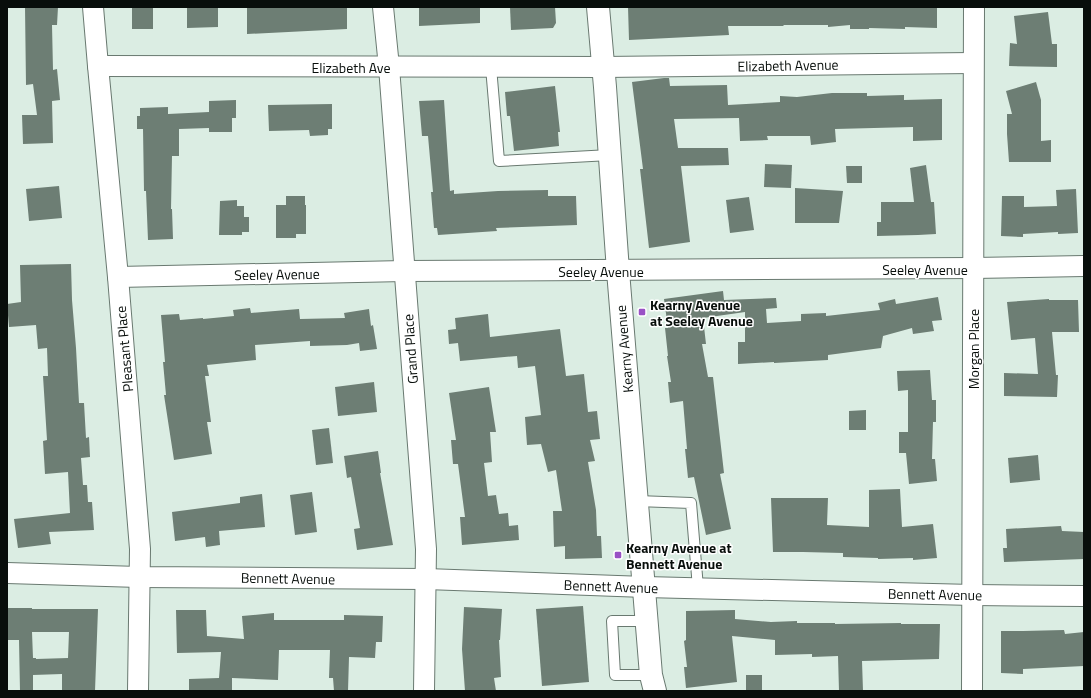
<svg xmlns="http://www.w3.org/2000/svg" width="1091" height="698" font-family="'Titillium Web',sans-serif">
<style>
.building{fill:#6d7e74;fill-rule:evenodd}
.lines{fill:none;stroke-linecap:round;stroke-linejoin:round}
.lane-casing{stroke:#697970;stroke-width:12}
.street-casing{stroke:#697970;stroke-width:22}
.primary-casing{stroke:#697970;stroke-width:24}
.lane{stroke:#fff;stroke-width:10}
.street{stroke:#fff;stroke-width:20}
.primary{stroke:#fff;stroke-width:22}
.poi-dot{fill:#9951c5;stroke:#fff;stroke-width:1.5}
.labels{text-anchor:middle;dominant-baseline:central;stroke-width:3;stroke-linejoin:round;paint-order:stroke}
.street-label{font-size:14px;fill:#080e0b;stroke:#fff}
.poi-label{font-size:14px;font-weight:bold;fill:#080e0b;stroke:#fff;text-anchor:start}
</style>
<rect width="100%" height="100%" fill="#dbede3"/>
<g class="building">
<polygon points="25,7 58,7 57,25 52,25 53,70 57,69 60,100 52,101 53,143 23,144 22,115 37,115 33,84 26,85"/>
<rect x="132" y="7" width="21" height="22"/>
<polygon points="187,7 218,7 218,27 187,28"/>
<polygon points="247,7 347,7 347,29 247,34"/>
<polygon points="419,7 480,7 480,23 419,26"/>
<polygon points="510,7 555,7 556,23 553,28 511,30"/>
<polygon points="628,7 937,7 937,28 905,27 905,29 869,28 869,29 850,29 850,25 828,27 828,25 784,25 783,26 728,26 729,35 629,40"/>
<polygon points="1048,12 1052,44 1057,44 1057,67 1009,66 1010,43 1017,44 1014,16"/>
<polygon points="664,78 669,78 670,86 727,85 728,105 780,102 780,96 797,97 832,93 867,93 867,96 904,95 904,100 942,99 942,140 913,141 913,127 835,129 836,142 811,145 810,136 767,136 768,140 740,141 739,118 674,119 678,148 728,148 729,165 681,166 690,242 649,248 640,169 643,169 632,82"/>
<polygon points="1036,82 1041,100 1041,141 1051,140 1051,162 1009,162 1007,134 1007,114 1012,114 1006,91"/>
<polygon points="555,86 560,132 558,132 559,146 514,151 510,116 507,116 505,92"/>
<polygon points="236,100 236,118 232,118 232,132 209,132 209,128 179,129 179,156 172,156 171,209 172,209 173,239 148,240 146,191 144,191 143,129 137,129 137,116 140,116 140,108 168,107 168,114 209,112 209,101"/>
<polygon points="444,100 450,191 454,190 454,194 498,191 548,190 548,196 576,196 577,225 496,228 497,231 438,235 437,228 434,228 431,192 433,192 428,136 422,136 419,101"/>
<polygon points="332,104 332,129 328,129 328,135 310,136 309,130 269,131 268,105"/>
<polygon points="765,164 792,165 791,188 764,187"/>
<polygon points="926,165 931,202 934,202 936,234 918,235 877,236 877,222 881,222 881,202 914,202 910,168"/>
<polygon points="846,166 862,166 862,183 847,183"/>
<polygon points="59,186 62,218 29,221 26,189"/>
<polygon points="795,188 843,191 839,223 795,223"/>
<polygon points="1076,189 1078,233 1058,234 1058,232 1023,234 1023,237 1001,236 1002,196 1024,196 1024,207 1057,206 1056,190"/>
<polygon points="286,196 305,196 305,205 306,205 306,234 296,234 296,238 276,238 276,205 286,205"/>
<polygon points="749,197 754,230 730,233 726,200"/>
<polygon points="237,200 237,206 244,206 244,217 249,217 249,232 242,232 242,235 219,235 220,201"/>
<polygon points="71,264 72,300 76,348 79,403 84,403 86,438 89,437 90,457 81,458 83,485 87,485 88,502 92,502 94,530 49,532 51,544 18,548 14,519 70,513 68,472 45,474 43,441 47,440 43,376 48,376 47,348 38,349 36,325 9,327 7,304 21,302 20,265"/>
<polygon points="723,291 724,300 776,298 777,308 766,309 767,323 801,321 801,314 826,313 826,316 880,310 878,303 895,299 896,304 938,297 942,320 932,321 934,331 913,334 912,328 883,336 881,348 828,355 828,360 774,363 774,362 738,364 738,342 745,342 745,312 703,318 706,344 702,344 708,377 713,377 724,473 720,474 731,529 706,535 694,477 688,478 685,449 687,449 683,401 670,403 668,382 671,382 667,356 668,356 665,328 668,328 664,299"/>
<polygon points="1049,299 1049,300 1078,300 1079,332 1052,332 1056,375 1058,375 1057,397 1004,396 1004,373 1038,374 1035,338 1011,340 1007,302"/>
<polygon points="250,308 251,313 299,309 300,319 345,318 344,313 369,309 371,326 373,325 377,349 360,351 359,343 347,345 310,346 310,341 255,345 256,360 207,365 209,376 205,376 211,422 207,422 212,454 174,460 164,395 166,395 163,362 165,362 161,315 179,314 180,320 203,318 203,319 234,316 233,310"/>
<polygon points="488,314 490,337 560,329 566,376 584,374 588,412 597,411 600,439 590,440 595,461 588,462 596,510 597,536 601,536 602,558 565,559 565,546 554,547 553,511 562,511 556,470 548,472 541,444 527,445 525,417 541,415 535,366 518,368 517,356 460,361 458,343 449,344 448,330 456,329 455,318"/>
<polygon points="930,370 932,400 936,400 936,422 933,422 932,459 935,459 937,481 909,484 906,453 899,453 899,432 908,432 908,390 898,391 897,371"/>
<polygon points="374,382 377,412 338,416 335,387"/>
<polygon points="489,387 496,432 490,432 492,462 484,463 488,496 496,495 499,514 508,513 509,526 518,525 519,540 462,545 460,517 465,517 458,464 453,464 451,440 456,440 449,393"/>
<polygon points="866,410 866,430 849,430 849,411"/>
<polygon points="329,428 333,463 316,465 312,430"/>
<polygon points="378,451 381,473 380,473 393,545 357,550 354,529 360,528 351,477 347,478 344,456"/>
<polygon points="1038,455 1040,480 1010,483 1008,458"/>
<polygon points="900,489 902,527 933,524 937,558 913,560 913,558 878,559 878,558 843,557 843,553 803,552 773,552 771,498 828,498 827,525 869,527 869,490"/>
<polygon points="312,492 317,532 295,535 290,495"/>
<polygon points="262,494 265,527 219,531 220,545 206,547 205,537 175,541 172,512 240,503 240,497"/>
<polygon points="1061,526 1062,531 1084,532 1084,559 1004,562 1003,548 1007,548 1006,529"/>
<polygon points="583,606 589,682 542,686 536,609"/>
<polygon points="464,607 502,609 500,640 499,640 501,677 494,678 496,691 465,691 462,649"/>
<path d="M 7,608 L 32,608 L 32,609 L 98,609 L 95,691 L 62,691 L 62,674 L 33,675 L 33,691 L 20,691 L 19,640 L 7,640 ZM 32,632 L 69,632 L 68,658 L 36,659 L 36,658 L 33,658 Z"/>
<polygon points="176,610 206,610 207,636 244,639 242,616 274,613 274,620 344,620 344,615 383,616 382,642 376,642 375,658 349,657 348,691 334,691 333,678 329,678 330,650 279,650 278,680 232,678 232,691 189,691 189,679 219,678 221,652 177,653"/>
<polygon points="735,610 735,619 771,622 797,621 797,623 835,623 835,624 901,623 901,624 940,624 939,659 862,661 863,691 839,691 838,656 812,657 812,654 775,655 775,640 732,636 737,682 686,688 684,667 687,667 684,641 686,640 686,611"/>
<polygon points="1064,630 1065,634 1084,632 1084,666 1023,669 1023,674 1001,673 1001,631 1023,631"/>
<rect x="746" y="675" width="16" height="16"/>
</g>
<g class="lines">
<defs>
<g id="lane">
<polyline points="491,67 499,161 610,155"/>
<polyline points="637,501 691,503 698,588"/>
<polyline points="647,621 612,621 615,675 651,675"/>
</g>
<g id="street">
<polyline points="93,7 98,66 118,277 140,549 138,691"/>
<polyline points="383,7 389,67 426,549 424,691"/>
<polyline points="98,66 603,67 973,63"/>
<polyline points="118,277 404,271 973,268 1084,266"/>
<polyline points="7,573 139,577 426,579 645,587 973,595 1084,596"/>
<polyline points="972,691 974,7"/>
</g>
<polyline id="primary" points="598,7 605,87 618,271 651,675 655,691"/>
</defs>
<use href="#lane" class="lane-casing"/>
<use href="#street" class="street-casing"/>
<use href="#primary" class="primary-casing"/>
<use href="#lane" class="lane"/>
<use href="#street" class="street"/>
<use href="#primary" class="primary"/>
</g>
<g class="poi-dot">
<rect x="638" y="308" width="8" height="8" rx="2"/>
<rect x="614" y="551" width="8" height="8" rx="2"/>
</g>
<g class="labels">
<g class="street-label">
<text transform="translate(788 65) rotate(-1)">Elizabeth Avenue</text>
<text x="351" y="67">Elizabeth Ave</text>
<text x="925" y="269">Seeley Avenue</text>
<text x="601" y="271">Seeley Avenue</text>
<text transform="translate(277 274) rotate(-1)">Seeley Avenue</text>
<text transform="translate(124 349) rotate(-95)">Pleasant Place</text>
<text transform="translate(410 349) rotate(-94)">Grand Place</text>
<text transform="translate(624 349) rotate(-95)">Kearny Avenue</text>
<text transform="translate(973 349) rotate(-90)">Morgan Place</text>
<text transform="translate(288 578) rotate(1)">Bennett Avenue</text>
<text transform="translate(611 586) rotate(2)">Bennett Avenue</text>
<text transform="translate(935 594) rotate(1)">Bennett Avenue</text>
</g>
<g class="poi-label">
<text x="650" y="304">Kearny Avenue<tspan x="650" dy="16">at Seeley Avenue</tspan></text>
<text x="626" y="547">Kearny Avenue at<tspan x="626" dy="16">Bennett Avenue</tspan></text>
</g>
</g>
<rect width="1091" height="698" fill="none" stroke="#080e0b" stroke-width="16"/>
</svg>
